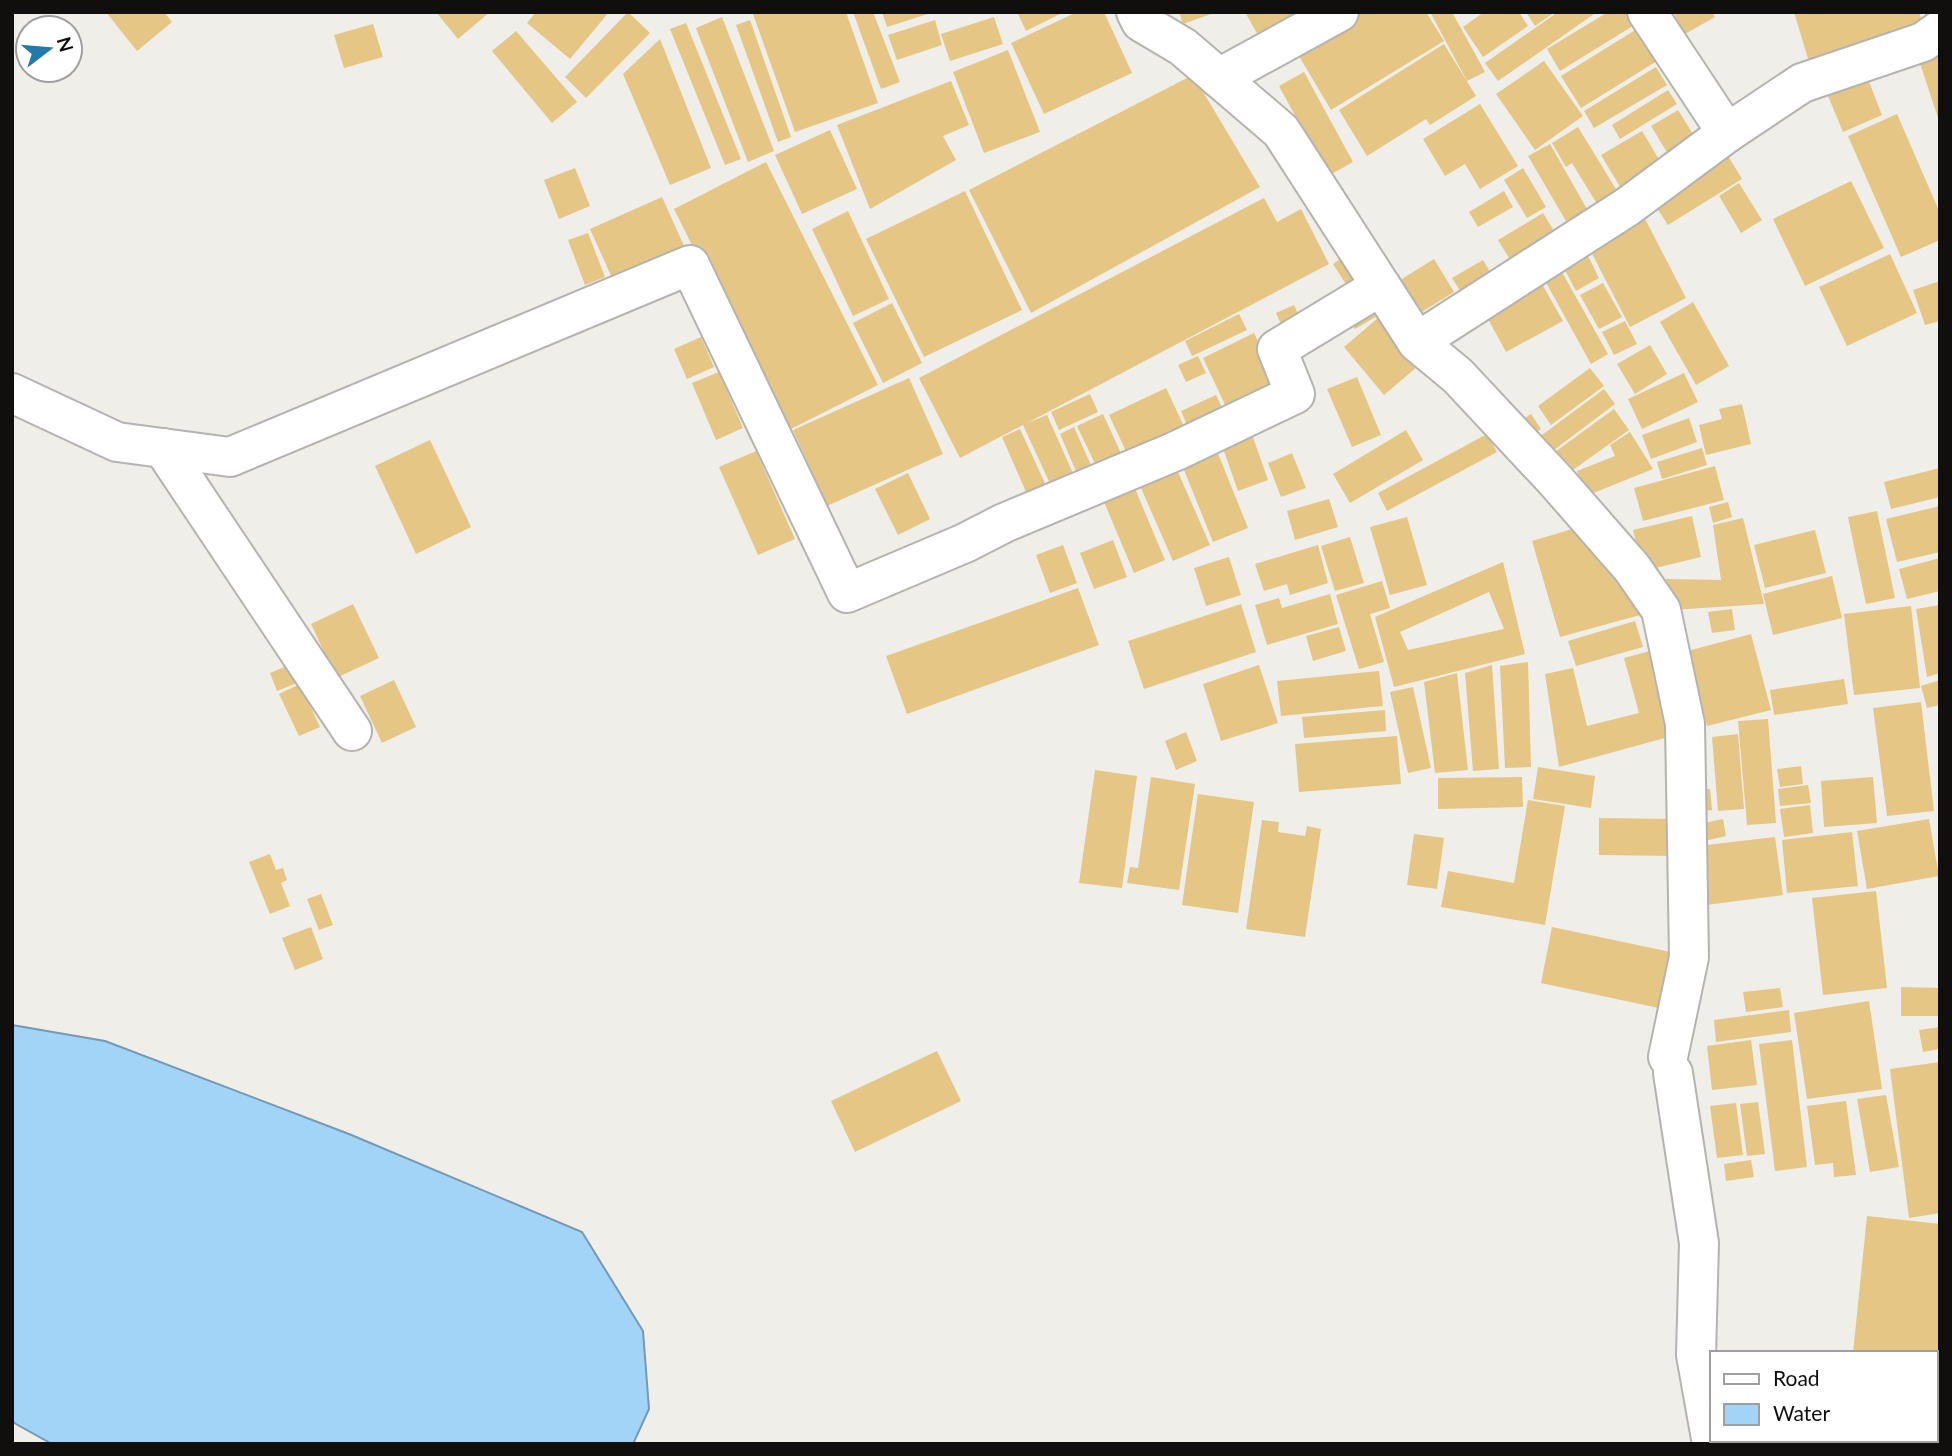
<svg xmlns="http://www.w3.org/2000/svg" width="1952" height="1456" font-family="Lato,sans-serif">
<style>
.water{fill:#a1d4f7;stroke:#7699b1;stroke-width:2}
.building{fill:#e5c685;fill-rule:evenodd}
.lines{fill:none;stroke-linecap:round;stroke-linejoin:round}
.minor-casing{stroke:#b5b3af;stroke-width:42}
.minor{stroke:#fff;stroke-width:38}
</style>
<rect width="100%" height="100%" fill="#f0eee9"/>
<polygon class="water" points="12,1025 105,1041 349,1134 582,1232 643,1331 649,1409 633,1444 52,1444 16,1424 12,1421"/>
<g class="building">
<polygon points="106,12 164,12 172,22 137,51"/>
<polygon points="436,12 490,12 458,39"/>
<polygon points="536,12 609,12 570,59 527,23"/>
<polygon points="628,12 650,33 586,98 565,77"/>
<polygon points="757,12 846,12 878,103 795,132 753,14"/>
<polygon points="853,12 873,12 900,82 881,89"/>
<polygon points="882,12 931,12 931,13 887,27"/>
<polygon points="1017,12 1064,12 1026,31"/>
<polygon points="1077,12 1104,12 1132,73 1044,114 1011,43"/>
<polygon points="1179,12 1214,12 1214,13 1183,24"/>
<polygon points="1245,12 1304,12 1259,37"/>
<polygon points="1360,12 1426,12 1444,41 1331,110 1293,46"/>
<polygon points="1430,12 1452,12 1485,72 1467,81"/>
<polygon points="1484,12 1519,12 1528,26 1483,57 1463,27"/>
<polygon points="1526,12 1555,12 1535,26"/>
<polygon points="1558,12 1597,12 1498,81 1485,63"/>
<polygon points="1608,12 1629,12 1636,24 1560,71 1547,49"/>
<polygon points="1673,12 1712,12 1715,17 1685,34"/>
<polygon points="1794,12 1919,12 1927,37 1812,72"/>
<polygon points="722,17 774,151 748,162 696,28"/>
<polygon points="994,17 1003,44 950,61 941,34"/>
<polygon points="750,20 791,137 778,142 736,25"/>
<polygon points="935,20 942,45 897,60 888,35"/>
<polygon points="686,23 741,159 725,165 670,29"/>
<polygon points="373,24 383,57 344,68 334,35"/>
<polygon points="1637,29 1657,61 1581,108 1561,76"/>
<polygon points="516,31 577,102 552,123 492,51"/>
<polygon points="660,39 711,168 670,185 623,74"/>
<polygon points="1444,44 1476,96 1430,125 1426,119 1367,156 1339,110"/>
<polygon points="1940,44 1940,121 1939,121 1916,51"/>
<polygon points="1008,50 1040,132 984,153 953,72"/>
<polygon points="1544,61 1583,116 1535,150 1496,94"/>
<polygon points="1656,67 1667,85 1594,128 1584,111"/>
<polygon points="1304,72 1353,162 1328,176 1279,86"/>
<polygon points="1866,74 1882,115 1843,132 1826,91"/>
<polygon points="1193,75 1260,187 1031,313 969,190"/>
<polygon points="951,81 969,125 943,136 956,160 870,209 837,125"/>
<polygon points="1668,90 1677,104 1620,139 1612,125"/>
<polygon points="1480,104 1518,166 1480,189 1465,164 1445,176 1423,139"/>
<polygon points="1678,110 1698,142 1671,159 1651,126"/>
<polygon points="1897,114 1940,213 1940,240 1901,257 1848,136"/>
<polygon points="1578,127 1622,199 1602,212 1572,163 1566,167 1552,143"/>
<polygon points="830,130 857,189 802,214 775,155"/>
<polygon points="1642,131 1663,166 1622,190 1601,155"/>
<polygon points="1550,144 1591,216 1570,228 1528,156"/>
<polygon points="1728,156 1742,179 1668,225 1653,202"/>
<polygon points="766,162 878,385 785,432 674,209"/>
<polygon points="575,168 590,206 559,219 544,180"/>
<polygon points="1523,168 1546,207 1527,218 1504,180"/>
<polygon points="1851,181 1884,248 1805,286 1773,219"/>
<polygon points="1739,183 1762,220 1741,233 1719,196"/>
<polygon points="965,191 1022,310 924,357 866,239"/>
<polygon points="1504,191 1513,207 1478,227 1469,212"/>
<polygon points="662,197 685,248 613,280 590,229"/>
<polygon points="1264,198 1277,222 1301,209 1329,264 1027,423 1047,415 1076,480 1053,490 1023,425 960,458 919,378"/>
<polygon points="848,211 889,299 853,316 812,229"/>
<polygon points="1543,213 1559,239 1514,266 1498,240"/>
<polygon points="1643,215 1686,298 1630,327 1587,244"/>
<polygon points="588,233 605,277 585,285 568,240"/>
<polygon points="1582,244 1599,278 1576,291 1558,257"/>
<polygon points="1353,250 1373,281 1353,295 1333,264"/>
<polygon points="1890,254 1917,313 1847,346 1819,287"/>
<polygon points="1554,258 1608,354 1591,364 1538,268"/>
<polygon points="1434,259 1454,292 1417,315 1397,282"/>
<polygon points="1483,260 1493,277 1463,295 1452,278"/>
<polygon points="1538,277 1563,321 1506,352 1482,308"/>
<polygon points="1940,281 1940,321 1925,325 1913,290"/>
<polygon points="1603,283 1622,317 1599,329 1580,295"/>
<polygon points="1373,296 1384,312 1355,329 1345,313"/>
<polygon points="1693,302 1729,366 1696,385 1660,322"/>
<polygon points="892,303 922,363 883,383 853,323"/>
<polygon points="1294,305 1304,327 1286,336 1276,313"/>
<polygon points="1385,312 1425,360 1384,395 1344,347"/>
<polygon points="1239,314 1247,330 1192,356 1185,341"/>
<polygon points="1625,321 1637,344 1614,355 1602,332"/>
<polygon points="1254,333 1280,389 1229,413 1203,358"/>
<polygon points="701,337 714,367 687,379 674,349"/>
<polygon points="1650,345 1667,374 1635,394 1617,364"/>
<polygon points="1198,356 1206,373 1186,382 1178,365"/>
<polygon points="1590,368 1604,386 1551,425 1538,406"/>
<polygon points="719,372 743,428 716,440 692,383"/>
<polygon points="1684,373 1698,402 1642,429 1628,399"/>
<polygon points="1357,377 1381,435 1352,447 1327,389"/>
<polygon points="909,378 943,454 827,506 793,430"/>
<polygon points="1166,388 1189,437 1132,464 1109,415"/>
<polygon points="1604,389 1615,404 1550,453 1538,438"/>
<polygon points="1090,394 1098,412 1059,430 1051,412"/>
<polygon points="1216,395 1226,416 1190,432 1181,411"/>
<polygon points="1742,404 1751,444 1706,455 1699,425 1722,419 1719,409"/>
<polygon points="1614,409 1629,430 1563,477 1548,457"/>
<polygon points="1103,414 1125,462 1100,474 1077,426"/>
<polygon points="1531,414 1541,429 1528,438 1517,423"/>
<polygon points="1689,418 1697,442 1651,459 1642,435"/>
<polygon points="1249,426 1268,480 1238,491 1219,437"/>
<polygon points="1074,427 1094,472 1079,478 1060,434"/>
<polygon points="1020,429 1049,492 1030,501 1002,437"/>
<polygon points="1406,430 1423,460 1350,503 1333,474"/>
<polygon points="1630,432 1653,469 1586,496 1577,471 1615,456 1610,445"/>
<polygon points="1487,434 1497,452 1387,511 1378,493"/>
<polygon points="430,440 471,527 416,554 375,466"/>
<polygon points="1213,441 1248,528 1213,542 1178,455"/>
<polygon points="1702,448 1707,465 1662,479 1657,462"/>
<polygon points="756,451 795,539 758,555 719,467"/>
<polygon points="1292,453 1306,488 1281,497 1268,463"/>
<polygon points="1171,456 1210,545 1173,561 1134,472"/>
<polygon points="1715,466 1724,500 1643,521 1634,488"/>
<polygon points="1940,468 1940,497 1891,509 1884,482"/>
<polygon points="908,473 930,519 898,535 875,489"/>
<polygon points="1133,484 1165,560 1134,573 1102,497"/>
<polygon points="1329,499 1338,527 1295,540 1287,511"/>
<polygon points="1728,502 1732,517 1713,523 1709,507"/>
<polygon points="1940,506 1940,552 1897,562 1886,519"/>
<polygon points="1877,511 1895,598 1866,604 1848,517"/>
<polygon points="1692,516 1701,557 1643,571 1633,530"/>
<polygon points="1407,517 1427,585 1390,595 1370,527"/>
<polygon points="1743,518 1764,604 1672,610 1666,579 1721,580 1713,525"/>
<polygon points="1589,524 1651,612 1560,637 1532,541"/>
<polygon points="1815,530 1826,573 1765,588 1754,545"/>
<polygon points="1350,537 1364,583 1335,591 1321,546"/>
<polygon points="1113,540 1127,577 1094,589 1080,553"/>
<polygon points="1063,545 1077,583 1050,593 1036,555"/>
<polygon points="1318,545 1328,583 1290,595 1287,584 1264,591 1255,564"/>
<polygon points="1229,557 1241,595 1206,606 1194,568"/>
<polygon points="1940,558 1940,591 1907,599 1899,569"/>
<path d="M 1503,562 L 1525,654 L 1394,687 L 1375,617 ZM 1489,592 L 1504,629 L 1408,650 L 1400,632 Z"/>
<polygon points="1832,576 1842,618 1773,635 1763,594"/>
<polygon points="1382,581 1390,608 1370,614 1384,662 1359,669 1336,595"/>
<polygon points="1078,588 1099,645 907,714 886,656"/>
<polygon points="1330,594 1338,624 1267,645 1255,605 1279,598 1282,608"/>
<polygon points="353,604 379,658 336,678 311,624"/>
<polygon points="1241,604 1256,652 1144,689 1128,641"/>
<polygon points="1940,605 1940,673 1927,677 1916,609"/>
<polygon points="1911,606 1920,688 1854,695 1844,614"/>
<polygon points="1732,609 1735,630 1712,633 1708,612"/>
<polygon points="1635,621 1643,647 1576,666 1568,641"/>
<polygon points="1339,627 1346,651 1313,661 1306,636"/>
<polygon points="1751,634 1771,710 1707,726 1688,651"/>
<polygon points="1650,651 1672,736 1559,767 1545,674 1573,668 1587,726 1639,713 1624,658"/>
<polygon points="1528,662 1531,767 1505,768 1500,666"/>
<polygon points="289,665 297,683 277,691 270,673"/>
<polygon points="1259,665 1278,723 1221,741 1203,684"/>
<polygon points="1492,665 1499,769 1473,771 1465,673"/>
<polygon points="1379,671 1383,706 1281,716 1277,681"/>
<polygon points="1457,673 1468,770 1435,773 1424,682"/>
<polygon points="1844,679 1848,704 1774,715 1770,690"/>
<polygon points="394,680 416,727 382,743 360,696"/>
<polygon points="1940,680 1940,705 1927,708 1921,686"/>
<polygon points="300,684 320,727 299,736 279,694"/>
<polygon points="1413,687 1431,768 1408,773 1390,692"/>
<polygon points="1921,702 1934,811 1887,816 1873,708"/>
<polygon points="1385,710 1386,731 1304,738 1302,717"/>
<polygon points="1768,719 1776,823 1747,825 1738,721"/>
<polygon points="1186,732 1197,761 1176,770 1165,741"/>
<polygon points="1738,734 1744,809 1718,811 1712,737"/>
<polygon points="1397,736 1401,784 1299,792 1295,744"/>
<polygon points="1801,766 1803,784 1780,787 1777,769"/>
<polygon points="1538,767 1595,776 1591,808 1533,799"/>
<polygon points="1095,770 1137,776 1122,888 1079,883"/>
<polygon points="1151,777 1195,784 1179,890 1127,883 1130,867 1138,868"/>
<polygon points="1522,777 1523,807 1438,809 1438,778"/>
<polygon points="1873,777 1877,823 1824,827 1821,781"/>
<polygon points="1808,785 1811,803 1780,806 1778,789"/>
<polygon points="1710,789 1712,810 1695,812 1694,790"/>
<polygon points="1198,794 1254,802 1238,913 1182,905"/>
<polygon points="1528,800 1565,806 1545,925 1441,907 1448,871 1514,883"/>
<polygon points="1810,805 1813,833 1784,837 1780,809"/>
<polygon points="1599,818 1675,819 1675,856 1599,855"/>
<polygon points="1723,819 1726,836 1704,841 1700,824"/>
<polygon points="1929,819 1939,876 1867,889 1857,831"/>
<polygon points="1262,820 1279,822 1278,832 1305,836 1307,826 1321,829 1305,937 1246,929"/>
<polygon points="1852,832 1858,886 1787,893 1782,840"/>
<polygon points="1414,834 1444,838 1437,889 1407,885"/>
<polygon points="1775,837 1783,895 1706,905 1698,846"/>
<polygon points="270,854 276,870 283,868 287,880 281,883 290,906 270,914 249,862"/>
<polygon points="1876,891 1887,988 1823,995 1812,898"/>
<polygon points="321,894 333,925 319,930 307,899"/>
<polygon points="311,927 323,959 295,970 282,938"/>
<polygon points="1552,927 1680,954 1668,1010 1541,983"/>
<polygon points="1901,987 1940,988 1940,1016 1901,1016"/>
<polygon points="1780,988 1783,1007 1746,1012 1743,992"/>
<polygon points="1869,1001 1882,1089 1807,1099 1794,1013"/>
<polygon points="1789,1010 1791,1032 1716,1042 1714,1020"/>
<polygon points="1940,1027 1940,1049 1923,1052 1919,1030"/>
<polygon points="1751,1040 1757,1085 1712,1090 1707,1046"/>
<polygon points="1792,1040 1807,1167 1775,1171 1759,1044"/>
<polygon points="937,1051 961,1101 855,1152 831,1101"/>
<polygon points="1940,1062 1940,1213 1909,1218 1890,1069"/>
<polygon points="1886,1095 1899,1167 1870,1172 1857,1099"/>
<polygon points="1846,1101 1856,1175 1834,1177 1833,1163 1815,1165 1807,1106"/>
<polygon points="1758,1102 1765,1154 1747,1156 1740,1104"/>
<polygon points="1736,1103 1743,1155 1717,1158 1710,1106"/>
<polygon points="1751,1160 1754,1177 1726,1181 1724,1164"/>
<polygon points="1867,1216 1940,1224 1938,1353 1853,1353"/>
<rect x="1844" y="1440" width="85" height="4"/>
</g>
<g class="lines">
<defs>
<g id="minor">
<polyline points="1136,12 1141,22 1183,47 1281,131 1417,342 1627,207 1727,133 1802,83 1923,42 1940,30"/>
<polyline points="1647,12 1727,133"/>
<polyline points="1219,78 1339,12"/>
<polyline points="1417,342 1458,376 1556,481 1632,568 1661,610 1685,724 1689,957 1668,1057"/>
<polyline points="12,393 117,442 230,457 690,265 847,593 965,543 1004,523 1176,451 1295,394 1277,349 1381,286"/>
<polyline points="163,448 352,731"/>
<polyline points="1673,1073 1699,1243 1696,1355 1712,1444"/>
</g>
</defs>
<use href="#minor" class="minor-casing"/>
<use href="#minor" class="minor"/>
</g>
<rect width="1952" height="1456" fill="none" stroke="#100f0e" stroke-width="28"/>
<rect x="1710" y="1351" width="228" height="91" fill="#ffffff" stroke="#9f9f9f" stroke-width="2"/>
<rect x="1724" y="1374" width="35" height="10" fill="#ffffff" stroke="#9f9f9f" stroke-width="2"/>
<text x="1773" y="1386" font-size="21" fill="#100f0e">Road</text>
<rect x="1724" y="1404" width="35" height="21" fill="#a1d4f7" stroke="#9f9f9f" stroke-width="2"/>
<text x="1773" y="1421" font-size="21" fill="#100f0e">Water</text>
<g transform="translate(49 49) rotate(74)"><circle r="33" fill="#ffffff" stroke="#9f9f9f" stroke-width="2"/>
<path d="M0-5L12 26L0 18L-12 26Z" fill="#2379a9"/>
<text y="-10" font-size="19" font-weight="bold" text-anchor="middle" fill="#100f0e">N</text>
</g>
</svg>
